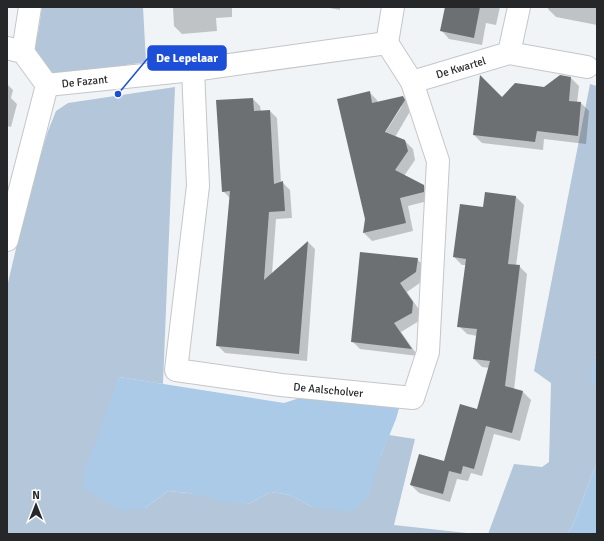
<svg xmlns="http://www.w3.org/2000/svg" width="604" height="541" font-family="Signika,sans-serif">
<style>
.green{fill:#b4c6d9}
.forest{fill:#abcae8}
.shadow{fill:#0003;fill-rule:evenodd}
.building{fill:#6d7072}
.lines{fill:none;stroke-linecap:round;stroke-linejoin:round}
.minor-casing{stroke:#c4c6c9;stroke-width:24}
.minor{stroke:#fff;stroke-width:22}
.labels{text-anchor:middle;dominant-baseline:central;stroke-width:3.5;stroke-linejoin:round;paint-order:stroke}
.street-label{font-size:11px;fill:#262728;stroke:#fff}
.leader{fill:none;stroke:#1d4ed8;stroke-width:1.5}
.callout-dot{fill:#1d4ed8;stroke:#fff;stroke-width:1.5}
.callout{fill:#1d4ed8;stroke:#1d4ed8;stroke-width:1.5}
.callout-label{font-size:12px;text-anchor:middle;font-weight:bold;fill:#fff}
</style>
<rect width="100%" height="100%" fill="#f1f4f7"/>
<g class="green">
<polygon points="42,7 143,7 146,62 53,76 27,53 38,34"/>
<polygon points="590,84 597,86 597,352 591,376 597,387 597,462 574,522 568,534 488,534 514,464 542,467 549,462 551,383 534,371"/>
<polygon points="175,87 163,384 119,377 113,396 145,508 168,491 188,493 248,504 271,492 290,495 312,507 381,456 389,435 415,439 394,525 476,534 7,534 7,287 29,193 48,131 56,111 68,103"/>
</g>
<g class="forest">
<polygon points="597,352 597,387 590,376"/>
<polygon points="119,377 284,403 315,393 400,405 396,419 381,456 369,496 352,512 312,507 290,495 271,492 248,504 231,503 188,493 168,491 145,508 120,511 83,487 84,473"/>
<polygon points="597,462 597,534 568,534 574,522"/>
</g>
<g class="shadow">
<polygon points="173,7 232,7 232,17 216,18 217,31 182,34 174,26"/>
<polygon points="324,7 340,7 340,10"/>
<polygon points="446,7 500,7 496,25 486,23 482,45 449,39 441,30"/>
<polygon points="548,7 597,7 597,25 556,17 548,9"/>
<polygon points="571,78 579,86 577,103 581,103 589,111 586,144 544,139 543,150 482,143 474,135 502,98 544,88"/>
<polygon points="7,84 13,90 11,98 17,104 11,127 7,126"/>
<path d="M 369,92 L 377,100 L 378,103 L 403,97 L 411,105 L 412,108 L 395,137 L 405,141 L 413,149 L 415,160 L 404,176 L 424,186 L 432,194 L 432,200 L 408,206 L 413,231 L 372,241 L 364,233 L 366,219 ZM 400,106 L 402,106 L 383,136 L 382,135 Z"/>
<polygon points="253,99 260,106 261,112 270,111 277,118 281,183 283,183 290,190 292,218 276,219 272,274 308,242 315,249 307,361 225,353 217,345 230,198 223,191"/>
<polygon points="516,197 524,205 516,266 519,266 527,274 514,390 523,392 531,400 520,441 494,434 482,476 471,473 468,481 457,479 450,502 419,493 411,485 445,462 478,410 490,368 482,367 474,359 477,336 467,334 459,326 466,265 462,265 454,257 484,208"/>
<polygon points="417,259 425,267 424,280 407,292 420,311 419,321 401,332 418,356 360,349 352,341"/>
</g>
<g class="building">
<polygon points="445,7 480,7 474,38 440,31"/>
<polygon points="480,75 502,97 515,83 544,87 560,75 571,77 569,101 581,102 578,136 537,131 535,142 473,135"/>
<polygon points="370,91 372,103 403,96 405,100 385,132 405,140 408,151 395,170 424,185 424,192 400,198 406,223 363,233 365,219 337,99"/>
<polygon points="253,98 254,111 270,110 274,184 283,181 285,211 269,212 264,280 308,241 299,354 216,346 230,191 222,192 216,100"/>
<polygon points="485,192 516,196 508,264 520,265 505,386 523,391 512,433 486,426 474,469 463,466 461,474 449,471 443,494 410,485 419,454 444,461 460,404 477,409 490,361 473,359 477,329 457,327 466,259 453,257 460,204 483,207"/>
<polygon points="360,252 418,258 416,272 400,283 413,302 412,313 394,323 412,349 351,342"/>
</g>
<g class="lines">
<defs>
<g id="minor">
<polyline points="7,48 23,52 47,85"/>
<polyline points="23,52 30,7"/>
<polyline points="509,53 587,67"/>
<path id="s1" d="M 193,70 L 198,186 L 176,370 L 281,385 L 413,398 L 428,352 L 438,161 L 412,82 L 387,43"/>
<path id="s2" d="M 412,82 L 509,53 L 519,7"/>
<path id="s3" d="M 7,240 L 47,85 L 193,70 L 387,43 L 393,7"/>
</g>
</defs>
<use href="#minor" class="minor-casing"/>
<use href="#minor" class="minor"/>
</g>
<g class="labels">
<g class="street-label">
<text stroke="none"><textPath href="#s2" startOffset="51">De Kwartel</textPath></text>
<text stroke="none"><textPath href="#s3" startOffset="198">De Fazant</textPath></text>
<text stroke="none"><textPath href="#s1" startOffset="455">De Aalscholver</textPath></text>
</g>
</g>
<path class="leader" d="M118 94L148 58"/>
<circle class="callout-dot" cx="118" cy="94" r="4"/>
<rect class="callout" x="148" y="46" width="78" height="24" rx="4"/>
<g class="callout-label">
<text x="187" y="62">De Lepelaar</text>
</g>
<rect width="604" height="541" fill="none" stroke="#262728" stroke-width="16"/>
<g transform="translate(36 505)" stroke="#ffffff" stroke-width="3" paint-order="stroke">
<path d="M0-3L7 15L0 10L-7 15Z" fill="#262728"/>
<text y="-6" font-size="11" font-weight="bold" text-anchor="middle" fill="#262728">N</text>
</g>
</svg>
